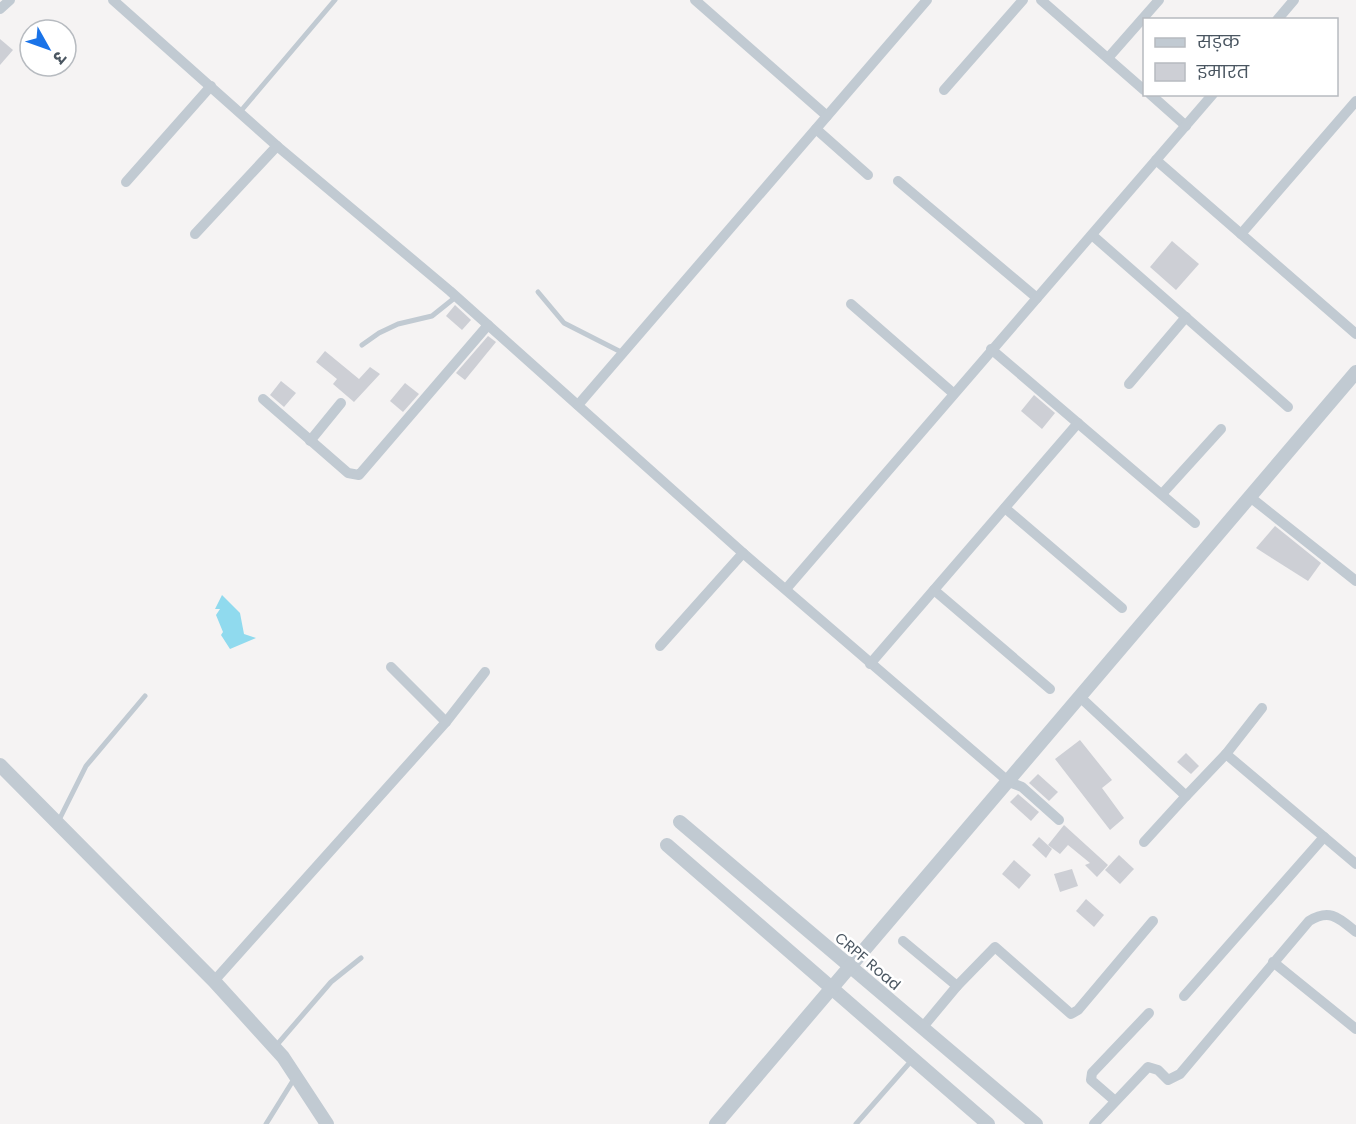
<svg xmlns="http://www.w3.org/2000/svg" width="1356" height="1124" font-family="Poppins,'Noto Sans Devanagari',sans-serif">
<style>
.water{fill:#90daee}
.building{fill:#cdcfd5}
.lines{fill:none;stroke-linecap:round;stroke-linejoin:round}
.service{stroke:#c1cad2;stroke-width:5}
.minor{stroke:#c1cad2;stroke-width:10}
.tertiary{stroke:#c1cad2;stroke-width:14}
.labels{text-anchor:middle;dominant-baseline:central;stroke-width:5;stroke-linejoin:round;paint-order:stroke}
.street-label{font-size:15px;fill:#4a5661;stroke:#fff}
</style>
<rect width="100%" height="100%" fill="#f5f3f3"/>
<polygon class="water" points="222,595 240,613 244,634 256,638 230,649 221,635 223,632 216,615 220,609 215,609"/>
<g class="building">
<polygon points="0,39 13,50 0,65"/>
<polygon points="1172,241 1199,264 1176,290 1150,267"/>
<polygon points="455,305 471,320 462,330 446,316"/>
<polygon points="488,336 496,342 465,380 456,373"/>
<polygon points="325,351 359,379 370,367 380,374 354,402 333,384 337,379 316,362"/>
<polygon points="281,381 296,393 284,407 270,395"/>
<polygon points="405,383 419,394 403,412 390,401"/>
<polygon points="1034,395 1055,413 1042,429 1021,411"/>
<polygon points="1275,526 1321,563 1308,581 1256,548"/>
<polygon points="1080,740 1112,780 1102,788 1124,818 1110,830 1055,759"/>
<polygon points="1186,753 1199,766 1191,774 1177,762"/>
<polygon points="1038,774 1058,792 1049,801 1029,783"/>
<polygon points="1018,794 1039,812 1031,821 1010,802"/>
<polygon points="1064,825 1108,865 1097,877 1085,865 1090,863 1068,845 1060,854 1048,845"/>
<polygon points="1039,837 1052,849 1046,858 1032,845"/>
<polygon points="1119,855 1134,869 1120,884 1105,870"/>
<polygon points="1014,860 1031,875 1019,889 1002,874"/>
<polygon points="1072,869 1078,886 1060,892 1054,874"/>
<polygon points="1086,899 1104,915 1094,927 1076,911"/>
</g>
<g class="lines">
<g class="service">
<polyline points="240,112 335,0"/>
<polyline points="538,292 564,323 623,353"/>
<polyline points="362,345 379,333 398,324 432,316 457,296"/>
<polyline points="58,822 86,766 145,696"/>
<polyline points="275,1047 331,982 361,958"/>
<polyline points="266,1124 294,1079"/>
<polyline points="856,1124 912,1060"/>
</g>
<g class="minor">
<polyline points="113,0 277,146 450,291 743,553 1009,782 1022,787 1059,820"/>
<polyline points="695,0 827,116"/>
<polyline points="1041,0 1144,90"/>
<polyline points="0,9 10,0"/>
<polyline points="1277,20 1294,0"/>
<polyline points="1108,58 1159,0"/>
<polyline points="944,90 1023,0"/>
<polyline points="1150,94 1186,126"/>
<polyline points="816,129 868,175"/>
<polyline points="1156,160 1356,334"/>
<polyline points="898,181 1037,298"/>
<polyline points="126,182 211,86"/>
<polyline points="195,234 277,146"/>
<polyline points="1241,234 1356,101"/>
<polyline points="1092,235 1288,407"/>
<polyline points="851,304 953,393"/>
<polyline points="991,349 1195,523"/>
<polyline points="1129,384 1186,317"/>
<polyline points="263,399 348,473 359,475 488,325"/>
<polyline points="578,405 927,0"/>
<polyline points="310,441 341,403"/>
<polyline points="1162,494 1221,429"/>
<polyline points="1250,497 1356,581"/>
<polyline points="1005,508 1122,608"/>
<polyline points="786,589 1213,94"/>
<polyline points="934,590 1050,689"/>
<polyline points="660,646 743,553"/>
<polyline points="870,664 1078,423"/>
<polyline points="391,667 446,722"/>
<polyline points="1080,697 1186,796 1226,754 1356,864"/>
<polyline points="1226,754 1262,708"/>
<polyline points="1144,842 1186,796"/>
<polyline points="903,941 957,986"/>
<polyline points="1273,962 1356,1029"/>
<polyline points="214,981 446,722 485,672"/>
<polyline points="1184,996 1324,837"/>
<polyline points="922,1028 957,986 995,947 1071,1014 1078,1010 1153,921"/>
<polyline points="1114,1100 1091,1080 1092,1073 1149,1013"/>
<path d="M 1094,1124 L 1148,1067 L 1158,1070 L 1168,1080 L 1180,1074 L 1309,921 C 1330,908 1339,918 1356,932"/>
</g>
<g class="tertiary">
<polyline points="0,765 214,981 283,1057 327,1124"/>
<polyline points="680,822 1036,1124"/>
<polyline points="667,845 988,1124"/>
<polyline points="716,1124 1356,372"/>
</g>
</g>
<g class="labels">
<g class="street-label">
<text transform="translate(868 961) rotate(40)">CRPF Road</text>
</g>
</g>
<rect x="1143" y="18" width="195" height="78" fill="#ffffff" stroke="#b7bbc0" stroke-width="1.5"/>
<rect x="1155" y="38" width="30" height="9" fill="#c1cad2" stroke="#b7bbc0" stroke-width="1.5"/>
<text x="1197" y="48" font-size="18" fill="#4a5661">सड़क</text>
<rect x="1155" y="63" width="30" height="18" fill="#cdcfd5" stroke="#b7bbc0" stroke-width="1.5"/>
<text x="1197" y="78" font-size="18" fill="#4a5661">इमारत</text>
<g transform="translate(48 48) rotate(130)"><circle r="28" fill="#ffffff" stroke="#b7bbc0" stroke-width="1.5"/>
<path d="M0-4.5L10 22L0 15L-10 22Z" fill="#1a73e8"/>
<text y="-9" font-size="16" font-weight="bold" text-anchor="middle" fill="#4a5661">उ</text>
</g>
</svg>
